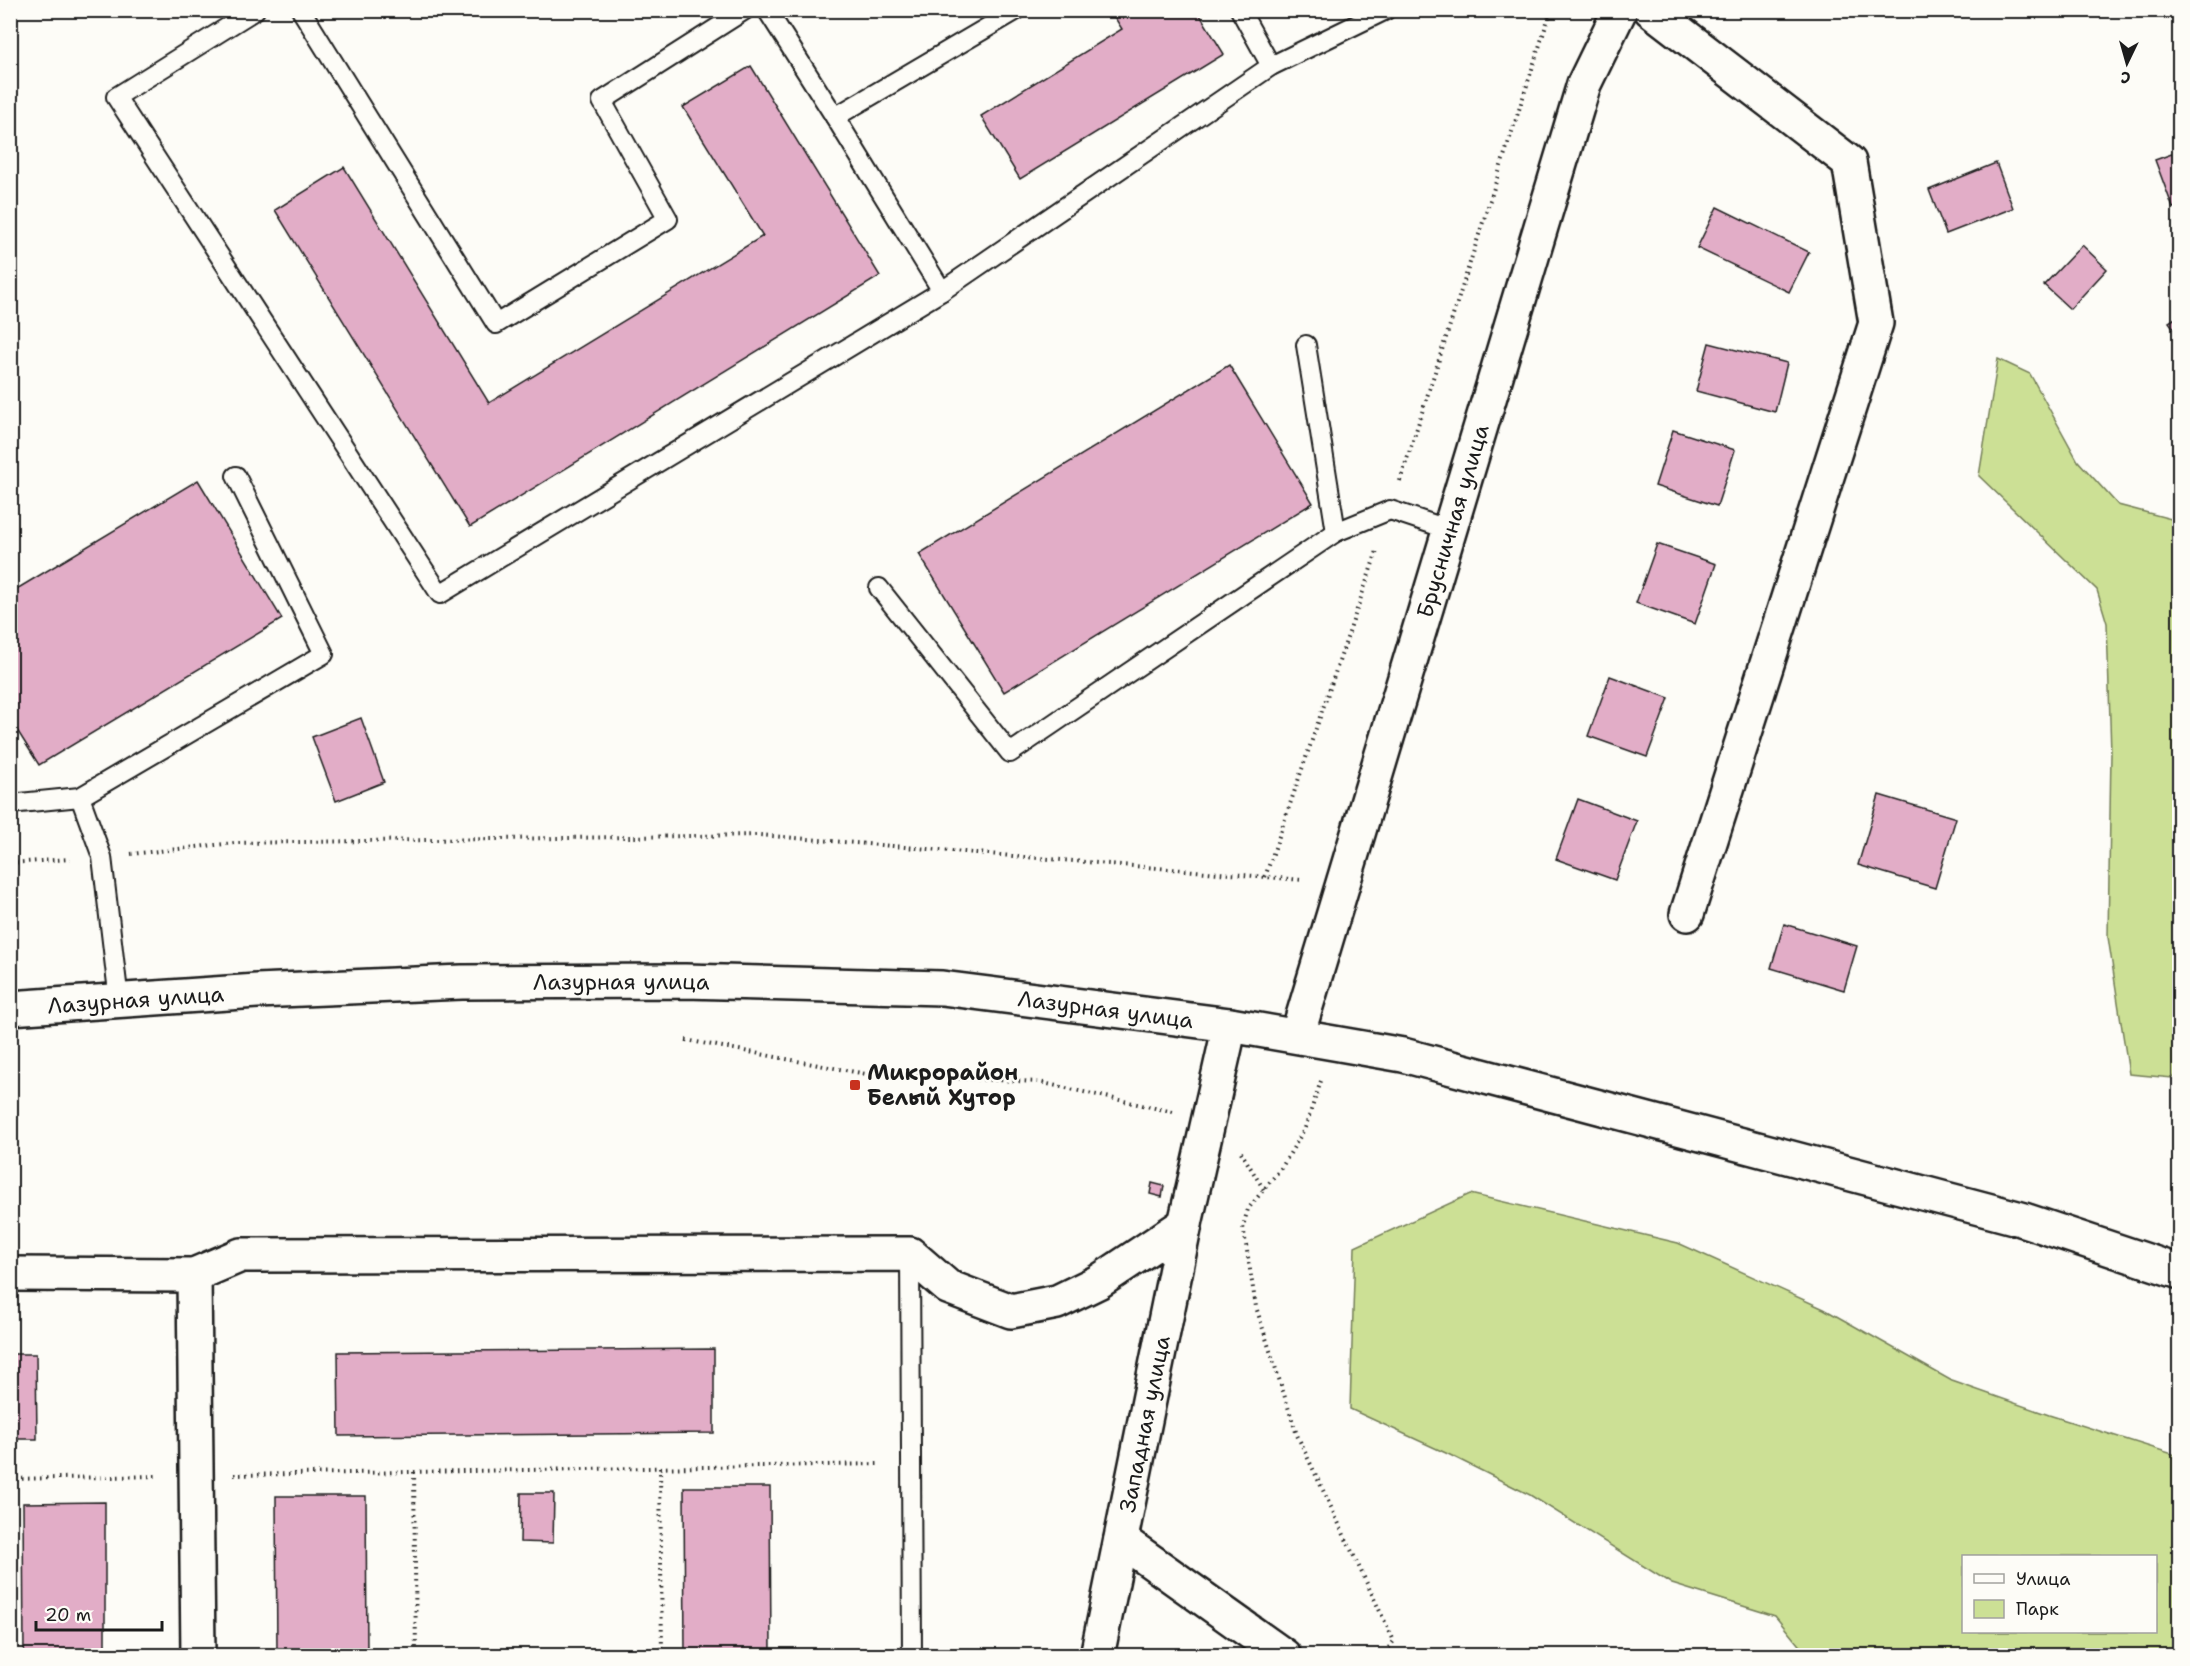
<svg xmlns="http://www.w3.org/2000/svg" width="2190" height="1666" font-family="'Shantell Sans',sans-serif">
<style>
.green{fill:#cce095;stroke:#747e58;stroke-width:1.5;fill-rule:evenodd}
.building{fill:#e2adc7;stroke:#1c1c1c;stroke-width:1.5}
.lines{fill:none;stroke-linecap:round;stroke-linejoin:round}
.lane-casing{stroke:#1c1c1c;stroke-width:22}
.street-casing{stroke:#1c1c1c;stroke-width:38}
.secondary-casing{stroke:#1c1c1c;stroke-width:38}
.path{stroke:#1c1c1c;stroke-width:4;stroke-dasharray:1.5 4.5;stroke-linecap:butt}
.lane{stroke:#fdfcf7;stroke-width:18}
.street{stroke:#fdfcf7;stroke-width:33}
.secondary{stroke:#fdfcf7;stroke-width:33}
.poi-dot{fill:#c8321e;stroke:#fdfcf7;stroke-width:2}
.labels{text-anchor:middle;dominant-baseline:central;stroke-width:4.5;stroke-linejoin:round;paint-order:stroke}
.street-label{font-size:22px;fill:#1c1c1c;stroke:#fdfcf7}
.poi-label{font-size:22px;font-weight:bold;fill:#1c1c1c;stroke:#fdfcf7;text-anchor:start}
</style>
<rect width="100%" height="100%" fill="#fdfcf7"/>
<filter id="ink" filterUnits="userSpaceOnUse"><feTurbulence type="fractalNoise" baseFrequency=".0167" numOctaves="2"/><feDisplacementMap in="SourceGraphic" scale="12" xChannelSelector="R" yChannelSelector="G"/><feConvolveMatrix kernelMatrix="1 2 1 2 8 2 1 2 1" color-interpolation-filters="sRGB"/></filter>
<g filter="url(#ink)">
<g class="green">
<polygon points="1998,359 2030,374 2078,461 2118,505 2179,521 2180,1071 2173,1078 2129,1074 2108,937 2111,753 2107,623 2097,590 1979,476"/>
<path d="M 1470,1194 L 1678,1243 L 1824,1309 L 1952,1381 L 2049,1415 L 2179,1456 L 2179,1655 L 1807,1655 L 1775,1616 L 1672,1584 L 1530,1495 L 1448,1454 L 1350,1409 L 1355,1247 ZM 1964,1556 L 2156,1556 L 2156,1632 L 1964,1632 Z"/>
</g>
<g class="building">
<polygon points="1110,10 1197,10 1224,54 1020,179 981,116 1122,29"/>
<polygon points="751,66 880,276 470,527 275,210 344,167 489,403 763,236 683,107"/>
<polygon points="2180,151 2180,206 2173,208 2155,160"/>
<polygon points="1996,163 2013,208 1946,234 1929,190"/>
<polygon points="1717,207 1809,252 1789,292 1697,248"/>
<polygon points="2082,245 2107,269 2070,309 2044,285"/>
<polygon points="2180,315 2180,337 2169,322"/>
<polygon points="1709,343 1787,363 1775,412 1696,391"/>
<polygon points="1229,365 1313,503 1004,692 919,554"/>
<polygon points="1673,430 1735,450 1717,506 1655,486"/>
<polygon points="198,480 282,619 39,765 10,719 10,593"/>
<polygon points="1657,544 1716,564 1695,624 1636,603"/>
<polygon points="1610,676 1669,698 1647,757 1588,736"/>
<polygon points="361,718 384,782 336,801 312,737"/>
<polygon points="1879,795 1956,818 1935,888 1858,865"/>
<polygon points="1578,799 1637,821 1615,880 1556,859"/>
<polygon points="1784,924 1857,946 1844,990 1771,968"/>
<polygon points="1152,1183 1164,1186 1162,1197 1150,1194"/>
<polygon points="714,1349 714,1433 339,1436 338,1352"/>
<polygon points="10,1354 36,1354 37,1439 10,1439"/>
<polygon points="684,1487 770,1487 771,1656 685,1656"/>
<polygon points="521,1493 554,1493 553,1543 520,1542"/>
<polygon points="276,1496 366,1496 367,1656 277,1656"/>
<polygon points="105,1502 105,1656 24,1656 23,1503"/>
</g>
<g class="lines">
<defs>
<g id="lane">
<polyline points="255,10 116,97 440,594 942,291 1271,66 1386,10"/>
<polyline points="301,10 496,324 668,219 602,101 745,10"/>
<polyline points="767,10 835,117 942,291"/>
<polyline points="1240,10 1271,66"/>
<polyline points="835,117 1017,10"/>
<polyline points="1306,345 1336,532"/>
<polyline points="879,588 1010,753 1336,532 1390,510 1450,530"/>
<polyline points="10,804 80,797"/>
<polyline points="119,1001 102,857 80,797 324,654 236,476"/>
<polyline points="910,1254 912,1656"/>
</g>
<g id="street">
<polyline points="1651,10 1849,162 1876,323 1687,914"/>
<path id="s1" d="M 1297,1036 L 1584,84 L 1620,10"/>
<polyline points="10,1274 194,1275 241,1255 910,1254 948,1287 1011,1311 1057,1302 1098,1282 1185,1224"/>
<polyline points="194,1275 198,1656"/>
<polyline points="1121,1540 1284,1656"/>
<path id="s2" d="M 1097,1656 L 1185,1224 L 1230,1025"/>
</g>
<g id="secondary">
<path id="s3" d="M 10,1008 L 257,991 L 462,982 L 685,981 L 942,988 L 1230,1025 L 1403,1055 L 2021,1219 L 2180,1272"/>
</g>
</defs>
<use href="#lane" class="lane-casing"/>
<use href="#street" class="street-casing"/>
<use href="#secondary" class="secondary-casing"/>
<g class="path">
<polyline points="1400,481 1551,10"/>
<polyline points="131,854 234,843 759,835 1303,880"/>
<polyline points="10,863 70,859"/>
<polyline points="1265,877 1378,548"/>
<polyline points="686,1040 866,1074 1039,1082 1173,1112"/>
<polyline points="1321,1081 1305,1128 1282,1167 1248,1209 1243,1226 1256,1307 1297,1435 1394,1641 1382,1656"/>
<polyline points="1241,1152 1264,1190"/>
<polyline points="660,1467 662,1656"/>
<polyline points="414,1472 416,1656"/>
<polyline points="234,1475 880,1464"/>
<polyline points="10,1479 157,1476"/>
</g>
<use href="#lane" class="lane"/>
<use href="#street" class="street"/>
<use href="#secondary" class="secondary"/>
</g>
</g>
<rect class="poi-dot" x="849" y="1079" width="12" height="12" rx="3"/>
<g class="labels">
<g class="street-label">
<text stroke="none"><textPath href="#s1" startOffset="538">Брусничная улица</textPath></text>
<text stroke="none"><textPath href="#s3" startOffset="612">Лазурная улица</textPath></text>
<text stroke="none"><textPath href="#s3" startOffset="126">Лазурная улица</textPath></text>
<text stroke="none"><textPath href="#s3" startOffset="1098">Лазурная улица</textPath></text>
<text stroke="none"><textPath href="#s2" startOffset="237">Западная улица</textPath></text>
</g>
<g class="poi-label">
<text x="867" y="1072">Микрорайон<tspan x="867" dy="25">Белый Хутор</tspan></text>
</g>
</g>
<rect width="2190" height="1666" fill="none" stroke="#fdfcf7" stroke-width="36"/>
<rect x="18" y="18" width="2154" height="1630" fill="none" stroke="#1c1c1c" stroke-width="2" filter="url(#ink)"/>
<rect x="1962" y="1555" width="195" height="78" fill="#fdfcf7" stroke="#a3a29f" stroke-width="1.5"/>
<rect x="1974" y="1574" width="30" height="9" fill="#fdfcf7" stroke="#a3a29f" stroke-width="1.5"/>
<text x="2016" y="1585" font-size="18" fill="#1c1c1c">Улица</text>
<rect x="1974" y="1600" width="30" height="18" fill="#cce095" stroke="#a3a29f" stroke-width="1.5"/>
<text x="2016" y="1615" font-size="18" fill="#1c1c1c">Парк</text>
<g transform="translate(2127 63) rotate(185)" stroke="#fdfcf7" stroke-width="4.5" paint-order="stroke">
<path d="M0-4.5L10 22L0 15L-10 22Z" fill="#1c1c1c"/>
<text y="-9" font-size="16" font-weight="bold" text-anchor="middle" fill="#1c1c1c">С</text>
</g>
<path d="M36 1621v9h126v-9" fill="none" stroke="#1c1c1c" stroke-width="3"/>
<text x="45" y="1621" font-size="18" fill="#1c1c1c" stroke="#fdfcf7" stroke-width="4.5" paint-order="stroke">20 m</text>
</svg>
